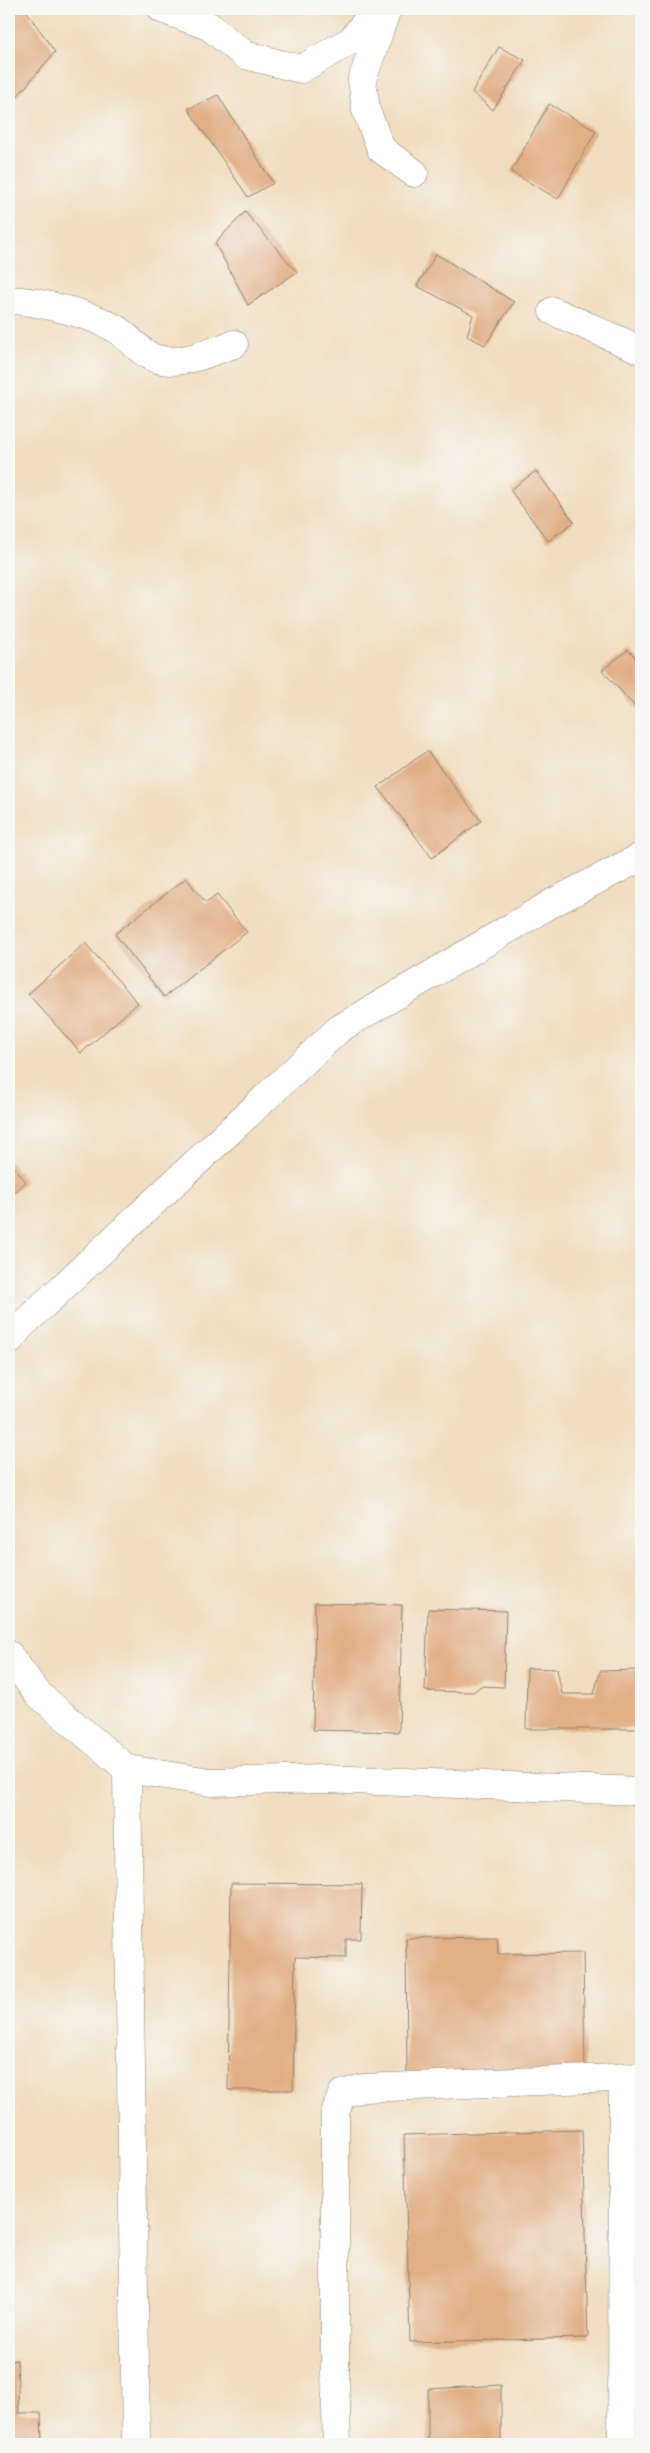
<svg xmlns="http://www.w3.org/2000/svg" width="650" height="2453" font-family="'Playpen Sans',sans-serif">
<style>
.building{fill:#e2b087}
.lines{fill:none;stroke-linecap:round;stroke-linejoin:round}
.minor-casing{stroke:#8e8475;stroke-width:29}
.minor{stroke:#fff;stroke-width:28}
</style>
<rect width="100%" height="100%" fill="#f6f6f2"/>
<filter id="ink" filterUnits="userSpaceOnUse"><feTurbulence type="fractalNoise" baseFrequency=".02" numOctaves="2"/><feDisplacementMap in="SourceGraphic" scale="10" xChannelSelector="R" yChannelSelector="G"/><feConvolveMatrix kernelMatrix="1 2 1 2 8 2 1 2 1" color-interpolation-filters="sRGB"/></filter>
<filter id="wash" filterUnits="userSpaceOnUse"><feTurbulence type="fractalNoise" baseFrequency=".0096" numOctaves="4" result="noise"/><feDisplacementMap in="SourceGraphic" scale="20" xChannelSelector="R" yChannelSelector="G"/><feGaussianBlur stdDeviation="1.12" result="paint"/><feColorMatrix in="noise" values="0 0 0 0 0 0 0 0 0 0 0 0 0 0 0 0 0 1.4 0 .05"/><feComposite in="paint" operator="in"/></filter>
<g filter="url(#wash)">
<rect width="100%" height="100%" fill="#f1ddbf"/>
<g id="blocks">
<g class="building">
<polygon points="9,9 25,9 55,52 14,100 9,93"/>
<polygon points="499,47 525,60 493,110 472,92"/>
<polygon points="218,95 273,183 248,197 188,109"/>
<polygon points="549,104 596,131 558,199 511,172"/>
<polygon points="245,212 297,272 248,305 215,243"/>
<polygon points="436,254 514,302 485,345 467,336 473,315 417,286"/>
<polygon points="536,471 574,522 548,541 510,490"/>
<polygon points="628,650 641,663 641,705 637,709 602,670"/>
<polygon points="427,751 481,821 432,858 378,787"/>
<polygon points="186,878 206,903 217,895 247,932 164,997 115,934"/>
<polygon points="85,943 138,1003 81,1053 28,994"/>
<polygon points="9,1160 26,1182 9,1196"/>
<polygon points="315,1603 402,1605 399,1732 313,1730"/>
<polygon points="428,1609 506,1611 504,1687 481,1686 473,1692 425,1691"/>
<polygon points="527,1668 557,1669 562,1694 594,1694 600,1671 641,1670 641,1729 526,1729"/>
<polygon points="231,1883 362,1884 361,1939 346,1939 346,1958 295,1957 293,2090 228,2090"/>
<polygon points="497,1937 498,1954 583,1953 585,2072 407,2073 406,1938"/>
<polygon points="582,2130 588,2338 410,2342 404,2135"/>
<polygon points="17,2360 19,2413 41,2413 42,2444 9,2444 9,2361"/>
<polygon points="501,2385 501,2444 428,2444 428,2389"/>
</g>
</g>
</g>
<g filter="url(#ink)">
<use href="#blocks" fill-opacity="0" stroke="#8e8475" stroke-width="1"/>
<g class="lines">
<defs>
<g id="minor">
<polyline points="162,9 209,26 245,55 301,69 352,40 375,9"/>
<polyline points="387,9 362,80 366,110 381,149 414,173"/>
<path d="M 9,300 C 38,301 91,314 116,329 C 136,342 144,361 171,361 C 191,361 214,351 234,344"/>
<polyline points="553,311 641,350"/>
<polyline points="9,1341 20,1327 339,1029 554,902 641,857"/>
<polyline points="9,1655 37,1693 127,1769 210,1782 324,1779 641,1791"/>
<polyline points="127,1769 136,2444"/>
<polyline points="337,2444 335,2370 335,2113 342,2094 363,2088 641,2077"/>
<polyline points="622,2444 623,2077"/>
</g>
</defs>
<use href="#minor" class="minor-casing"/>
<use href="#minor" class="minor"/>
</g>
</g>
<rect width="650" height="2453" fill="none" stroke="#f6f6f2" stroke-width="30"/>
</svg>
